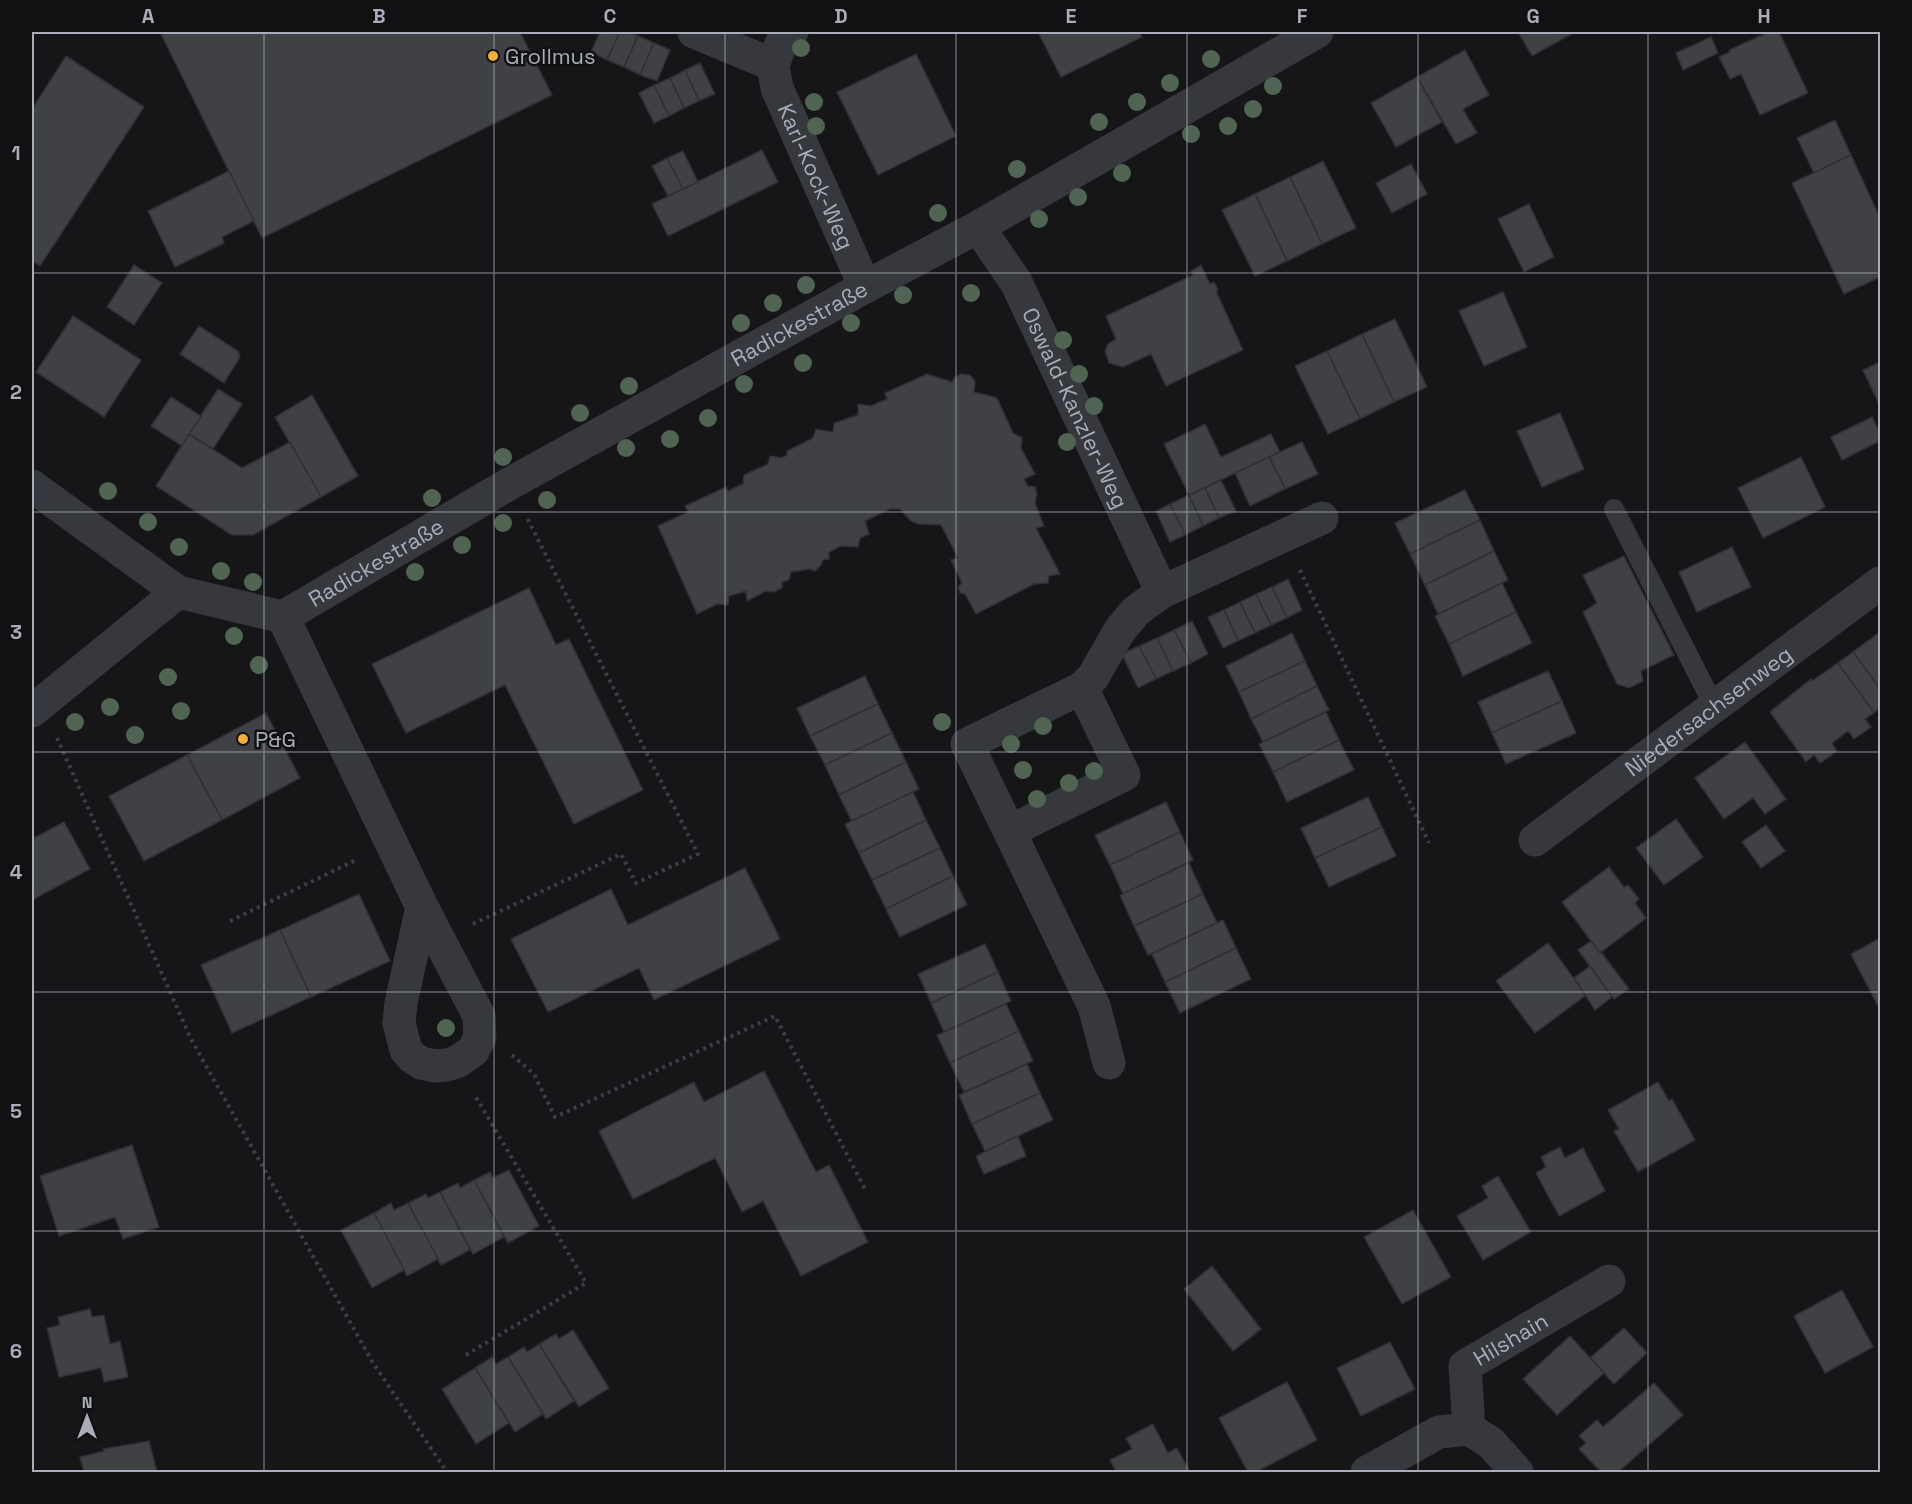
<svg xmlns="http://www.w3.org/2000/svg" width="1912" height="1504" font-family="'Space Grotesk',sans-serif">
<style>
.building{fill:#404145;stroke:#303034;stroke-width:1.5}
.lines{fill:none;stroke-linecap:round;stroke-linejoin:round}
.path{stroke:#3d3f44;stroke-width:4;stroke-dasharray:3 4.5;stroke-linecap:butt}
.service{stroke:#37383d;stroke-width:20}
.minor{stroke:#37383d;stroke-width:33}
.tree{fill:#506452}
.grid{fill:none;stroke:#a8adb8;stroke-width:1.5;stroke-opacity:0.55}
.poi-dot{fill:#f2b134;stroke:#111113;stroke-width:2}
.labels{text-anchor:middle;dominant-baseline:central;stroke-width:5;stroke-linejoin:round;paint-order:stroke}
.poi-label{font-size:22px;fill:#a8adb8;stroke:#111113;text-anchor:start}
.street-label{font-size:22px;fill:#a8adb8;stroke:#111113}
.neatline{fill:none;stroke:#a8adb8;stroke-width:2}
.grid-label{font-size:20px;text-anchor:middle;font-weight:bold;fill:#a8adb8}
</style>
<rect width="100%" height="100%" fill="#161618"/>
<g class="building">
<polygon points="160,32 520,32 552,95 262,238"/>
<polygon points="600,32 620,32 607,60 591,52"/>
<polygon points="620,32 627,32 638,36 624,67 607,60"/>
<polygon points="1038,32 1139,32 1142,37 1061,77"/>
<polygon points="1518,32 1575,32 1532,56"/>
<polygon points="1769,32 1779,32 1808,93 1760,115 1741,74 1730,79 1719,57 1730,52 1729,50"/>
<polygon points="638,36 654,43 640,75 624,67"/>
<polygon points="1711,37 1718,53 1683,70 1676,53"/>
<polygon points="654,43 670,50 657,81 640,75"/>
<polygon points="1465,50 1489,95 1463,109 1477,133 1456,144 1417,77"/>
<polygon points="916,54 956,136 878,175 837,92"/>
<polygon points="66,56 144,107 40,266 32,261 32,109"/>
<polygon points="700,63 715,94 699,101 685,70"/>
<polygon points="685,70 699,101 684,108 670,78"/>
<polygon points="1417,77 1442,122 1396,147 1371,103"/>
<polygon points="670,78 684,108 669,116 654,85"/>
<polygon points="654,85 669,116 654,123 639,93"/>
<polygon points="1835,120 1851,155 1814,173 1797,138"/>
<polygon points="762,150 778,182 668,236 652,204"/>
<polygon points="683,151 698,182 683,189 667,158"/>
<polygon points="1851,155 1880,218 1880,277 1844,294 1792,183"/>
<polygon points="667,158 683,189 668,196 652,166"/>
<polygon points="1323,161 1356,228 1322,244 1290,177"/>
<polygon points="1411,164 1427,194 1392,213 1376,183"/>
<polygon points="229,171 254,221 222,237 224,243 175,267 148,211"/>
<polygon points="1290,177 1322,244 1287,261 1255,194"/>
<polygon points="1255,194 1287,261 1255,276 1222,210"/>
<polygon points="1529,204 1554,257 1524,272 1498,219"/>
<polygon points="134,265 162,283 134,325 107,307"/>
<polygon points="1201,265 1210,284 1214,282 1218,290 1216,291 1243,350 1166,386 1151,354 1123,367 1109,363 1105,351 1108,344 1116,339 1106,316 1193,275 1191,271"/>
<polygon points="1503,292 1527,347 1484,366 1459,311"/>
<polygon points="73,316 141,360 104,417 36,372"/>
<polygon points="1395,319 1427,387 1394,402 1362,334"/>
<polygon points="199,326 238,351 240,357 224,383 180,354"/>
<polygon points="1362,334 1394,402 1360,419 1327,351"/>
<polygon points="1327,351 1360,419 1328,434 1295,366"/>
<polygon points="1880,362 1880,404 1879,404 1863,370"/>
<polygon points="927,374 952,382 955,377 961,374 970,375 975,381 974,392 997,398 1013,433 1022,438 1021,448 1035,474 1024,479 1028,486 1035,487 1037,494 1035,503 1044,526 1036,528 1060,574 1049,576 1048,583 1034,584 976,614 965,594 960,593 958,587 962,583 951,560 958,558 941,525 919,524 911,521 900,509 890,509 865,521 869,534 860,538 858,547 841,546 829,552 829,559 823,560 821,565 815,571 810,569 791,572 789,580 782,582 782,588 774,592 766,591 747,601 746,591 729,596 728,605 717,604 697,614 658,526 688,512 685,506 726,487 728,491 743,484 744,475 768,464 770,456 781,458 787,455 787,451 813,438 816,429 833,432 834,423 858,415 858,404 871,406 887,399 885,393"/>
<polygon points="218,389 242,404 213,449 189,434"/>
<polygon points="312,395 358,476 321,497 275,417"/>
<polygon points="171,397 201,416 182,446 151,426"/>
<polygon points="1560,413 1584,469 1542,487 1517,431"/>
<polygon points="1872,417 1880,433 1880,441 1842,460 1831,437"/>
<polygon points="1205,424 1221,457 1271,434 1280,452 1189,495 1164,444"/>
<polygon points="189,434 242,468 290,442 321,497 253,535 232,535 156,486"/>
<polygon points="1302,442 1318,474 1285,489 1269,457"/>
<polygon points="1269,457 1285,489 1250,506 1235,473"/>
<polygon points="1801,457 1825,507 1763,538 1738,488"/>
<polygon points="1221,480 1236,511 1219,518 1205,488"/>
<polygon points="1205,488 1219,518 1203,526 1189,495"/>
<polygon points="1465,490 1480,520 1410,554 1395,523"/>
<polygon points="1189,495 1203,526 1185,535 1170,504"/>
<polygon points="1170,504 1185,535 1170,542 1156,511"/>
<polygon points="1480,520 1494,551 1425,585 1410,554"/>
<polygon points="1732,547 1751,587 1697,612 1679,572"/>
<polygon points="1494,551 1508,580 1438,614 1425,585"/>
<polygon points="1624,556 1674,655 1641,671 1643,681 1629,688 1617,684 1583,612 1597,603 1583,575"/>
<polygon points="1288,579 1302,610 1287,618 1272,587"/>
<polygon points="1502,583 1516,612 1449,644 1435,616"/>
<polygon points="1272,587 1287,618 1271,625 1256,594"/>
<polygon points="529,588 556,645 569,639 643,790 574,824 505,685 406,733 372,664"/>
<polygon points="1256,594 1271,625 1255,633 1240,602"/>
<polygon points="1240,602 1255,633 1238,641 1224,610"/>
<polygon points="1224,610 1238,641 1223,648 1208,617"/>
<polygon points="1516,612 1532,643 1463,676 1449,644"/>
<polygon points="1192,621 1208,654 1191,663 1174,630"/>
<polygon points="1174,630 1191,663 1173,671 1157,638"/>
<polygon points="1880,632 1880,689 1853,652"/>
<polygon points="1292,633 1305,661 1239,692 1226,666"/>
<polygon points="1157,638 1173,671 1156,679 1139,646"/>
<polygon points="1139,646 1156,679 1138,688 1122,654"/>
<polygon points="1853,652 1880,689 1880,708 1874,713 1838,663"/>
<polygon points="1305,661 1317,686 1251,719 1239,692"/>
<polygon points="1838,663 1874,713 1865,719 1871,727 1854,739 1848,731 1832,743 1837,751 1820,763 1814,755 1806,762 1770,712 1811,679 1812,681"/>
<polygon points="1548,671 1562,701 1492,733 1478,702"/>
<polygon points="865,676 878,704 810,736 797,708"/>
<polygon points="1317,686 1329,710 1263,742 1251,719"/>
<polygon points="1562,701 1576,733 1506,764 1492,733"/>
<polygon points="878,704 892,733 825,765 810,736"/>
<polygon points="1326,712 1339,740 1273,772 1259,744"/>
<polygon points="266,713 300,778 222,820 187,755"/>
<polygon points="892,733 906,762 839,795 825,765"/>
<polygon points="1339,740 1354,770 1287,802 1273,772"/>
<polygon points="1745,742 1786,799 1765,814 1753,798 1724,819 1695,778"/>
<polygon points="187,755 222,820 144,861 109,796"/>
<polygon points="906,762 919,789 852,822 839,795"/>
<polygon points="913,792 926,820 859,853 845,824"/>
<polygon points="1368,797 1382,827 1315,858 1301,828"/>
<polygon points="1166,802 1180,832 1110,865 1095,835"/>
<polygon points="1676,819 1703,857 1664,885 1636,848"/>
<polygon points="926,820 940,848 872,880 859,853"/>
<polygon points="64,822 90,869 32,900 32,839"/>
<polygon points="1766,825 1785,851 1761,868 1742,842"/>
<polygon points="1382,827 1396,856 1329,887 1315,858"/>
<polygon points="1180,832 1193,860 1123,894 1110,865"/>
<polygon points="940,848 953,876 886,909 872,880"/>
<polygon points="1189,863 1203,894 1134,926 1120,895"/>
<polygon points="1609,867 1624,887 1628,885 1639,899 1635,903 1646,918 1600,953 1562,902"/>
<polygon points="745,868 780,939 654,1000 639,968 548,1012 511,939 611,889 628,925"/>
<polygon points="953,876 967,905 900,937 886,909"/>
<polygon points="359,894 390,961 311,997 280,930"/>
<polygon points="1203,894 1217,923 1148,955 1134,926"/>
<polygon points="1223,920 1236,948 1165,982 1152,954"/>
<polygon points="280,930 311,997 232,1033 201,965"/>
<polygon points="1880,938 1880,1010 1851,954"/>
<polygon points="1591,941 1600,953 1601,952 1629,989 1614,999 1578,950"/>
<polygon points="1548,943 1586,995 1535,1033 1496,981"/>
<polygon points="985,944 998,972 931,1003 918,974"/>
<polygon points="1236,948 1251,979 1180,1013 1165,982"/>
<polygon points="1590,966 1612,997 1595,1010 1574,978"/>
<polygon points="998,972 1011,1001 944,1032 931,1003"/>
<polygon points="1006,1004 1019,1031 950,1063 937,1035"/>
<polygon points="1019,1031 1033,1061 964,1092 950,1063"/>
<polygon points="1027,1064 1040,1093 972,1124 959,1095"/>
<polygon points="764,1071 816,1172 829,1165 868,1242 801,1276 763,1201 742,1212 715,1158 633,1199 599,1131 694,1082 704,1102"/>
<polygon points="1658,1082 1669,1101 1672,1099 1695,1140 1638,1172 1614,1131 1619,1129 1608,1110"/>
<polygon points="1040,1093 1053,1120 985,1151 972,1124"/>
<polygon points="1018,1136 1026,1156 984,1174 976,1156"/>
<polygon points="132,1145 159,1227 123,1239 115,1217 59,1236 40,1176"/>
<polygon points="1560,1147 1565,1158 1583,1148 1605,1191 1559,1216 1536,1173 1546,1167 1541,1157"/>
<polygon points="509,1170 539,1226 508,1243 474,1180 490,1172 493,1178"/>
<polygon points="1498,1176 1531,1232 1483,1260 1457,1216 1488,1198 1482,1186"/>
<polygon points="474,1180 504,1237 473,1254 440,1192 458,1183 460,1188"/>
<polygon points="440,1192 470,1250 441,1265 408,1203 426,1194 428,1198"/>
<polygon points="391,1203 394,1210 408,1203 438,1259 407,1276 374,1213"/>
<polygon points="1413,1210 1451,1277 1402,1304 1364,1237"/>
<polygon points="374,1213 404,1270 372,1288 341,1230"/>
<polygon points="1212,1266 1261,1329 1233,1351 1184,1289"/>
<polygon points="1842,1290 1873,1347 1825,1373 1794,1316"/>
<polygon points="90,1309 92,1317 104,1315 110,1344 120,1341 128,1377 104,1382 101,1368 59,1377 47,1328 60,1325 58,1317"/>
<polygon points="1624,1328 1647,1353 1614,1384 1590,1358"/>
<polygon points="573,1330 609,1388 579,1407 539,1344 556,1334 559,1339"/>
<polygon points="1570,1336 1604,1373 1557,1415 1523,1379"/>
<polygon points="1390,1342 1415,1389 1361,1416 1337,1368"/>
<polygon points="539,1344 574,1401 546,1419 508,1357 524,1347 527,1352"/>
<polygon points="492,1357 496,1364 508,1357 543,1414 515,1432 475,1368"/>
<polygon points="475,1368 509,1423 476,1444 442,1389"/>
<polygon points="1287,1382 1317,1440 1256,1472 1248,1472 1219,1418"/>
<polygon points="1654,1383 1683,1415 1618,1472 1601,1472 1579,1449 1586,1443 1579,1436 1597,1420 1603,1427"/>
<polygon points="1153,1424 1168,1453 1177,1448 1190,1472 1116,1472 1110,1460 1132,1449 1126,1438"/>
<polygon points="149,1441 157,1472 84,1472 80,1457 104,1451 103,1449"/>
</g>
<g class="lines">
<g class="path">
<polyline points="1300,570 1429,843"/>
<polyline points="57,738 191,1039 373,1363 447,1472"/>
<polyline points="230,921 356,860"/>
<polyline points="473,924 621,854 636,883 698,854 526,516"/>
<polyline points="512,1055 534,1074 555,1117 775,1016 865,1189"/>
<polyline points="466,1355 586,1283 474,1094"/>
</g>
<polyline class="service" points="1614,509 1714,706"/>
<g class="minor">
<polyline points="694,32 773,65 781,44 792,32"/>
<path id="s1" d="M 773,65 L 777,88 L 865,287"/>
<path id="s2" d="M 978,227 L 1016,282 L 1162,592"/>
<polyline points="32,486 178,592"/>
<polyline points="283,617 422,907 479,1016 480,1037 473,1051 457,1062 447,1065 435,1066 421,1063 412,1057 406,1050 399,1023 401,1003 422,907"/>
<path id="s3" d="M 32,711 L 178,592 L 283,617 L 509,484 L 865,287 L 978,227 L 1317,32"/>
<polyline points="1010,831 1124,775 1082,688"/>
<path id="s4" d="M 1535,840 L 1880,583"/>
<polyline points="1109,1063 1094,1006 967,744 1082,688 1093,677 1120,630 1136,611 1162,592 1322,518"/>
<path id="s5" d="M 1469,1429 L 1465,1366 L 1609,1281"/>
<polyline points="1367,1472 1439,1432 1469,1429 1491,1443 1517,1472"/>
</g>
</g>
<g class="tree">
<circle cx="801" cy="48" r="9"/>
<circle cx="1211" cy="59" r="9"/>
<circle cx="1170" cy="83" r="9"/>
<circle cx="1273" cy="86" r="9"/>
<circle cx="814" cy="102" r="9"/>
<circle cx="1137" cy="102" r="9"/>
<circle cx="1253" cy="109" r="9"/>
<circle cx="1099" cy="122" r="9"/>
<circle cx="816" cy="126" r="9"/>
<circle cx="1228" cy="126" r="9"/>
<circle cx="1191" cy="134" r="9"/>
<circle cx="1017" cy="169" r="9"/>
<circle cx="1122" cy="173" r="9"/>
<circle cx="1078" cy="197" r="9"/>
<circle cx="938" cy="213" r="9"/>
<circle cx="1039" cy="219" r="9"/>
<circle cx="806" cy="285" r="9"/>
<circle cx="971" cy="293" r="9"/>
<circle cx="903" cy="295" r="9"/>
<circle cx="773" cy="303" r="9"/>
<circle cx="741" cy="323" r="9"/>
<circle cx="851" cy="323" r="9"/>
<circle cx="1063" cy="340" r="9"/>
<circle cx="803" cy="363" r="9"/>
<circle cx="1079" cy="374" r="9"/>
<circle cx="744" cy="384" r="9"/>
<circle cx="629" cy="386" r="9"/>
<circle cx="1094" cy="406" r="9"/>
<circle cx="580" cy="413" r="9"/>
<circle cx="708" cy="418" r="9"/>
<circle cx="670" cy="439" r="9"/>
<circle cx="1067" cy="442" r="9"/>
<circle cx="626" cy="448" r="9"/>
<circle cx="503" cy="457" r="9"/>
<circle cx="108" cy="491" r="9"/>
<circle cx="432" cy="498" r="9"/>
<circle cx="547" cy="500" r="9"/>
<circle cx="148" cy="522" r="9"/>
<circle cx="503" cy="523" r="9"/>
<circle cx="462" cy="545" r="9"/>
<circle cx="179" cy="547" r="9"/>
<circle cx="221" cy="571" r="9"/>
<circle cx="415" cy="572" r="9"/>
<circle cx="253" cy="582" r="9"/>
<circle cx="234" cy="636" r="9"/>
<circle cx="259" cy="665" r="9"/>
<circle cx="168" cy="677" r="9"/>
<circle cx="110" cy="707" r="9"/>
<circle cx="181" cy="711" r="9"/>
<circle cx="75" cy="722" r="9"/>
<circle cx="942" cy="722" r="9"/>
<circle cx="1043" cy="726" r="9"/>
<circle cx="135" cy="735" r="9"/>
<circle cx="1011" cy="744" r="9"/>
<circle cx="1023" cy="770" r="9"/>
<circle cx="1094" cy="771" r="9"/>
<circle cx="1069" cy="783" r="9"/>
<circle cx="1037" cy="799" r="9"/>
<circle cx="446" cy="1028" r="9"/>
</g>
<path class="grid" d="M 264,32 L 264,1472M 494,32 L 494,1472M 725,32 L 725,1472M 956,32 L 956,1472M 1187,32 L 1187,1472M 1418,32 L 1418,1472M 1648,32 L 1648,1472M 32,273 L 1880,273M 32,512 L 1880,512M 32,752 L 1880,752M 32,992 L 1880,992M 32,1231 L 1880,1231"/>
<g class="poi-dot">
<circle cx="493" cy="56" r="6"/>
<circle cx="243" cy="739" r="6"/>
</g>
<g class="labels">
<g class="poi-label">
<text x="505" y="56">Grollmus</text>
<text x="255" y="739">P&amp;G</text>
</g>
<g class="street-label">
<text stroke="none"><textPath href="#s1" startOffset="120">Karl-Kock-Weg</textPath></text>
<text stroke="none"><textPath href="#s3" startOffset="890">Radickestraße</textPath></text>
<text stroke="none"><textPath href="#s2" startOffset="206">Oswald-Kanzler-Weg</textPath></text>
<text stroke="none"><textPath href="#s3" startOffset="404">Radickestraße</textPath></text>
<text stroke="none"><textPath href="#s4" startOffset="216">Niedersachsenweg</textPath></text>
<text stroke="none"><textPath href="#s5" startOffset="116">Hilshain</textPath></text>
</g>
</g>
<rect width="1912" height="1504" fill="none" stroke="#111113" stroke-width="66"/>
<g transform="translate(87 1417)" stroke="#111113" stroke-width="4.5" paint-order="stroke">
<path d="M0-4.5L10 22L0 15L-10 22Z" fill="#a8adb8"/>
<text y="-9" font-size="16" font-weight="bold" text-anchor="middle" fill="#a8adb8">N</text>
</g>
<rect x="33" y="33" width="1846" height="1438" class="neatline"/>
<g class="grid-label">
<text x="148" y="23">A</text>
<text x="379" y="23">B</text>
<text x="610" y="23">C</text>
<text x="841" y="23">D</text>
<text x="1071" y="23">E</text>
<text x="1302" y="23">F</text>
<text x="1533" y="23">G</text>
<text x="1764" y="23">H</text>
<text x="16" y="160">1</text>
<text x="16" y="399">2</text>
<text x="16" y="639">3</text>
<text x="16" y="879">4</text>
<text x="16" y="1118">5</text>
<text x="16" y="1358">6</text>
</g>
</svg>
